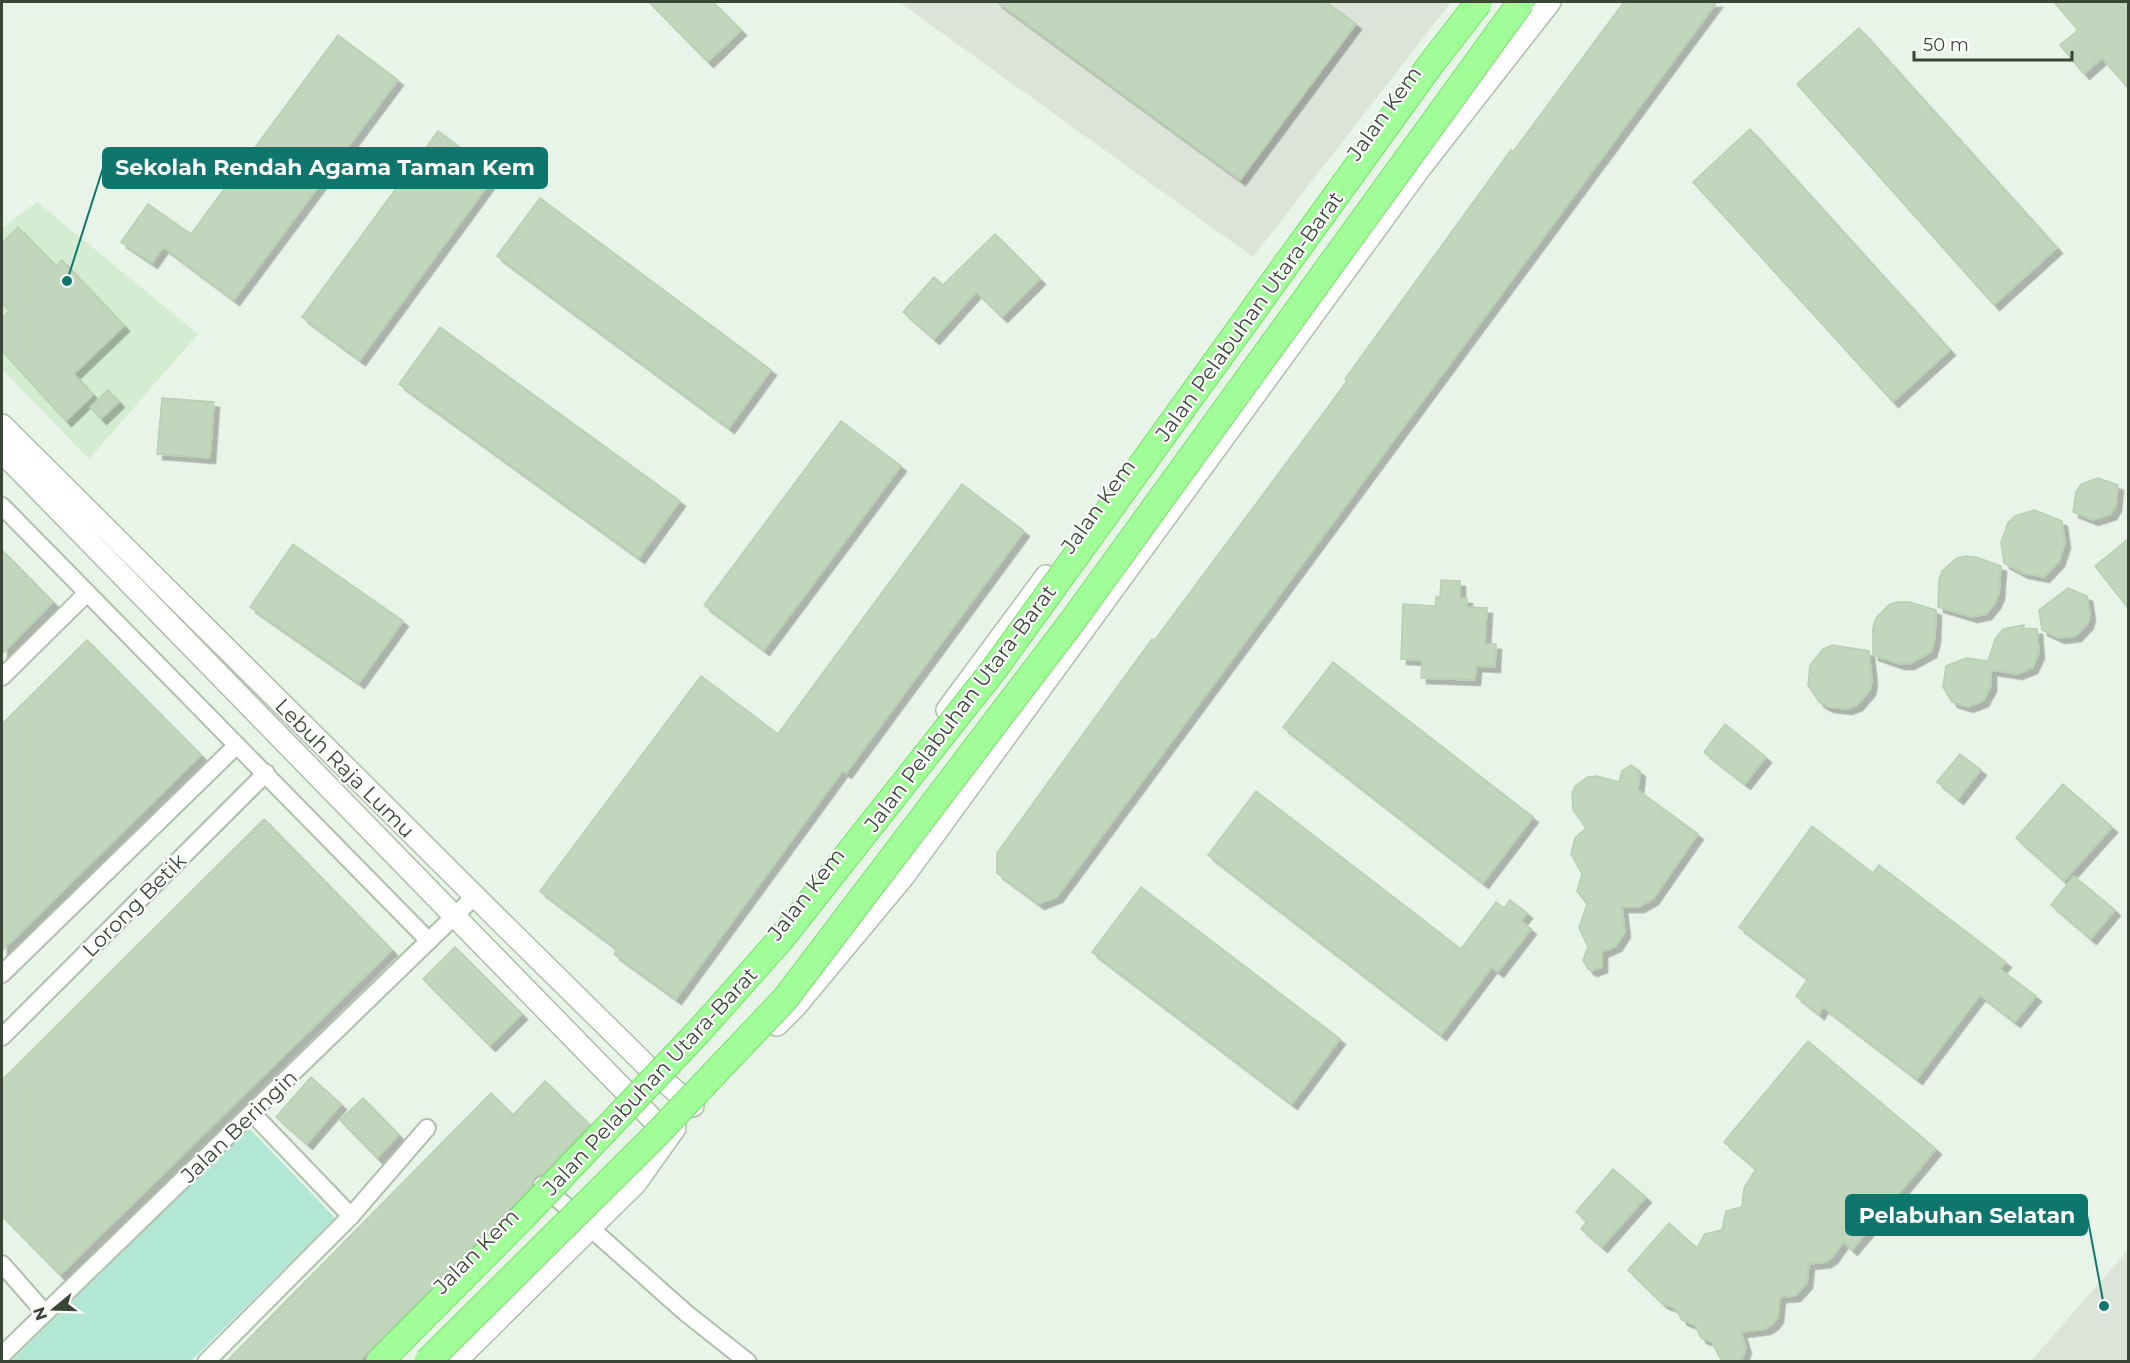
<svg xmlns="http://www.w3.org/2000/svg" width="2130" height="1363" font-family="Montserrat,sans-serif">
<style>
.industrial{fill:#dce3d9}
.education{fill:#d4edd2}
.green{fill:#b1e7d4}
.building{fill:#c2d5bd;stroke:#b7d0b1;stroke-width:1.5;filter:url(#shadow)}
.lines{fill:none;stroke-linecap:round;stroke-linejoin:round}
.minor-casing{stroke:#aebfaa;stroke-width:20}
.tertiary-casing{stroke:#aebfaa;stroke-width:24}
.minor{stroke:#fff;stroke-width:16}
.tertiary{stroke:#fff;stroke-width:21}
.primary-bridge-casing{stroke:#75e267;stroke-width:28;stroke-linecap:butt}
.primary-bridge{stroke:#a1fd98;stroke-width:26}
.labels{text-anchor:middle;dominant-baseline:central;stroke-width:4.5;stroke-linejoin:round;paint-order:stroke}
.street-label{font-size:21px;fill:#3a4737;stroke:#fff}
.leader{fill:none;stroke:#0f766e;stroke-width:2}
.callout-dot{fill:#0f766e;stroke:#fff;stroke-width:2}
.callout{fill:#0f766e;stroke:#0f766e;stroke-width:2}
.callout-label{font-size:22px;text-anchor:middle;font-weight:bold;fill:#fff}
</style>
<defs>
<filter id="shadow"><feDropShadow dx="5.5" dy="5.5" stdDeviation="0" flood-color="#0004"/></filter>
</defs>
<rect width="100%" height="100%" fill="#e9f4e8"/>
<g class="industrial">
<polygon points="899,2 1451,2 1253,257"/>
<polygon points="2128,1250 2128,1361 2031,1361"/>
</g>
<polygon class="education" points="37,202 198,334 89,459 2,369 2,228"/>
<polygon class="green" points="249,1128 335,1218 191,1361 11,1361"/>
<g class="building">
<polygon points="649,2 713,2 741,30 708,62"/>
<polygon points="997,2 1326,2 1356,24 1240,180"/>
<polygon points="1624,2 1717,2 1057,897 1039,904 997,873 997,853 1152,639 1154,641 1322,415 1347,381 1345,379 1511,150 1513,152"/>
<polygon points="2054,2 2128,2 2128,88 2102,58 2084,74 2060,45 2078,30"/>
<polygon points="1859,28 2057,248 1994,305 1797,84"/>
<polygon points="338,35 398,80 234,300 163,247 152,263 121,242 148,204 191,234"/>
<polygon points="1750,129 1950,350 1893,402 1693,182"/>
<polygon points="438,131 496,174 360,360 302,317"/>
<polygon points="540,198 771,370 729,428 497,256"/>
<polygon points="18,227 56,266 62,260 124,326 74,374 93,395 66,421 2,351 2,318 9,311 2,303 2,243"/>
<polygon points="995,234 1040,279 1002,317 976,292 934,339 903,312 934,277 943,285"/>
<polygon points="440,327 680,501 639,558 399,384"/>
<polygon points="108,390 119,402 101,419 90,407"/>
<polygon points="162,398 214,402 210,458 157,454"/>
<polygon points="841,421 901,466 764,650 704,605"/>
<polygon points="2098,478 2118,485 2116,506 2111,514 2093,520 2073,512 2076,492 2081,484"/>
<polygon points="962,484 1024,531 846,773 843,770 676,999 614,954 617,949 540,891 701,676 778,734"/>
<polygon points="2034,510 2062,521 2065,543 2059,561 2044,577 2023,573 2004,563 2001,542 2008,523 2015,516"/>
<polygon points="2128,539 2128,608 2095,566"/>
<polygon points="293,544 403,621 359,683 250,607"/>
<polygon points="2,550 53,602 2,654"/>
<polygon points="1966,556 1976,557 2001,566 1999,594 1995,603 1986,614 1972,617 1938,607 1939,580 1942,571 1957,558"/>
<polygon points="1441,580 1460,581 1460,598 1467,598 1467,607 1487,608 1485,644 1496,644 1495,667 1476,666 1475,680 1421,678 1422,660 1401,659 1403,604 1435,606 1436,597 1440,597"/>
<polygon points="2068,588 2087,596 2090,614 2088,623 2076,636 2059,638 2042,630 2039,610"/>
<polygon points="1899,602 1909,602 1936,610 1935,638 1931,652 1909,664 1899,664 1873,655 1873,627 1876,618 1890,604"/>
<polygon points="2024,625 2023,628 2037,629 2039,653 2032,668 2017,674 1991,670 1991,686 1983,701 1968,707 1952,702 1943,687 1946,666 1966,658 1988,661 1995,639 2003,629"/>
<polygon points="87,640 201,755 2,951 2,724"/>
<polygon points="1832,645 1869,651 1872,680 1870,690 1857,705 1847,709 1828,707 1819,702 1808,685 1810,665 1823,649"/>
<polygon points="1333,662 1533,817 1483,883 1283,727"/>
<polygon points="1725,724 1766,757 1745,784 1704,752"/>
<polygon points="1960,754 1981,770 1958,799 1937,782"/>
<polygon points="1631,765 1640,771 1638,790 1698,834 1653,899 1639,907 1622,907 1625,932 1616,946 1602,952 1602,967 1592,971 1588,969 1583,960 1588,947 1579,928 1587,904 1577,891 1582,874 1571,854 1575,838 1586,828 1573,810 1572,794 1575,786 1588,777 1596,776 1619,782 1622,771"/>
<polygon points="2063,784 2112,827 2064,881 2016,838"/>
<polygon points="1256,791 1461,949 1496,902 1504,908 1510,900 1527,913 1521,921 1531,929 1498,972 1492,967 1441,1035 1208,855"/>
<polygon points="264,819 392,950 60,1275 2,1216 2,1080"/>
<polygon points="1812,826 1873,873 1879,865 2006,962 2000,969 2036,996 2015,1022 1980,995 1917,1079 1823,1007 1819,1014 1796,996 1808,979 1739,927"/>
<polygon points="2074,876 2115,910 2091,939 2051,905"/>
<polygon points="1141,887 1340,1039 1292,1104 1092,952"/>
<polygon points="455,947 522,1014 490,1046 423,979"/>
<polygon points="1808,1041 1936,1149 1852,1250 1843,1242 1832,1258 1826,1262 1809,1264 1807,1283 1795,1296 1780,1297 1778,1317 1773,1324 1765,1329 1741,1332 1746,1348 1741,1362 1722,1362 1712,1342 1701,1338 1695,1325 1682,1320 1675,1308 1662,1303 1628,1270 1669,1223 1697,1248 1705,1234 1722,1230 1726,1211 1742,1207 1744,1188 1756,1169 1724,1142"/>
<polygon points="311,1077 341,1104 307,1144 276,1117"/>
<polygon points="545,1081 590,1125 542,1175 535,1178 532,1186 514,1204 358,1362 226,1362 491,1093 513,1115"/>
<polygon points="363,1098 399,1135 377,1158 340,1120"/>
<polygon points="1613,1169 1646,1197 1602,1247 1581,1229 1587,1221 1576,1212"/>
</g>
<g class="lines">
<defs>
<g id="minor">
<polyline points="2,506 429,941"/>
<polyline points="2,677 87,593"/>
<polyline points="2,974 237,745"/>
<polyline points="2,1037 266,773"/>
<polyline points="252,1113 351,1216"/>
<polyline points="542,1185 686,1313 748,1362"/>
<polyline points="2,1264 45,1313"/>
<polyline points="2,1355 475,896"/>
<polyline points="206,1362 351,1216 427,1128"/>
</g>
<g id="tertiary">
<polyline points="2,425 505,926 650,1069 693,1106"/>
<polyline points="2,452 668,1135"/>
<polyline points="947,710 1046,576"/>
<polyline points="777,1025 796,1006 904,876 1421,167 1550,2"/>
<polyline points="455,1362 636,1183 675,1128"/>
</g>
</defs>
<use href="#minor" class="minor-casing"/>
<use href="#tertiary" class="tertiary-casing"/>
<use href="#minor" class="minor"/>
<use href="#tertiary" class="tertiary"/>
<defs>
<g id="primary-bridge">
<polyline points="379,1362 522,1218 701,1029 781,939 995,668 1431,64 1479,2"/>
<polyline points="427,1362 655,1136 785,999 1074,619 1521,2"/>
</g>
</defs>
<use href="#primary-bridge" class="primary-bridge-casing"/>
<use href="#primary-bridge" class="primary-bridge"/>
</g>
<g class="labels">
<g class="street-label">
<text transform="translate(1384 113) rotate(-54)">Jalan Kem</text>
<text transform="translate(1249 316) rotate(-54)">Jalan Pelabuhan Utara-Barat</text>
<text transform="translate(1098 506) rotate(-54)">Jalan Kem</text>
<text transform="translate(960 708) rotate(-53)">Jalan Pelabuhan Utara-Barat</text>
<text transform="translate(345 768) rotate(45)">Lebuh Raja Lumu</text>
<text transform="translate(806 894) rotate(-52)">Jalan Kem</text>
<text transform="translate(134 905) rotate(-45)">Lorong Betik</text>
<text transform="translate(650 1081) rotate(-47)">Jalan Pelabuhan Utara-Barat</text>
<text transform="translate(239 1126) rotate(-44)">Jalan Beringin</text>
<text transform="translate(476 1251) rotate(-45)">Jalan Kem</text>
</g>
</g>
<path class="leader" d="M67 281L103 168M2104 1306L2087 1215"/>
<g class="callout-dot">
<circle cx="67" cy="281" r="6"/>
<circle cx="2104" cy="1306" r="6"/>
</g>
<g class="callout">
<rect x="103" y="148" width="444" height="40" rx="6"/>
<rect x="1846" y="1195" width="241" height="40" rx="6"/>
</g>
<g class="callout-label">
<text x="325" y="175">Sekolah Rendah Agama Taman Kem</text>
<text x="1967" y="1223">Pelabuhan Selatan</text>
</g>
<rect width="2130" height="1363" fill="none" stroke="#3a4737" stroke-width="6"/>
<g transform="translate(54 1309) rotate(251)" stroke="#ffffff" stroke-width="4.5" paint-order="stroke">
<path d="M0-4.5L10 22L0 15L-10 22Z" fill="#3a4737"/>
<text y="-9" font-size="16" font-weight="bold" text-anchor="middle" fill="#3a4737">N</text>
</g>
<path d="M1914 51v9h158v-9" fill="none" stroke="#3a4737" stroke-width="3"/>
<text x="1923" y="51" font-size="18" fill="#3a4737" stroke="#ffffff" stroke-width="4.5" paint-order="stroke">50 m</text>
</svg>
